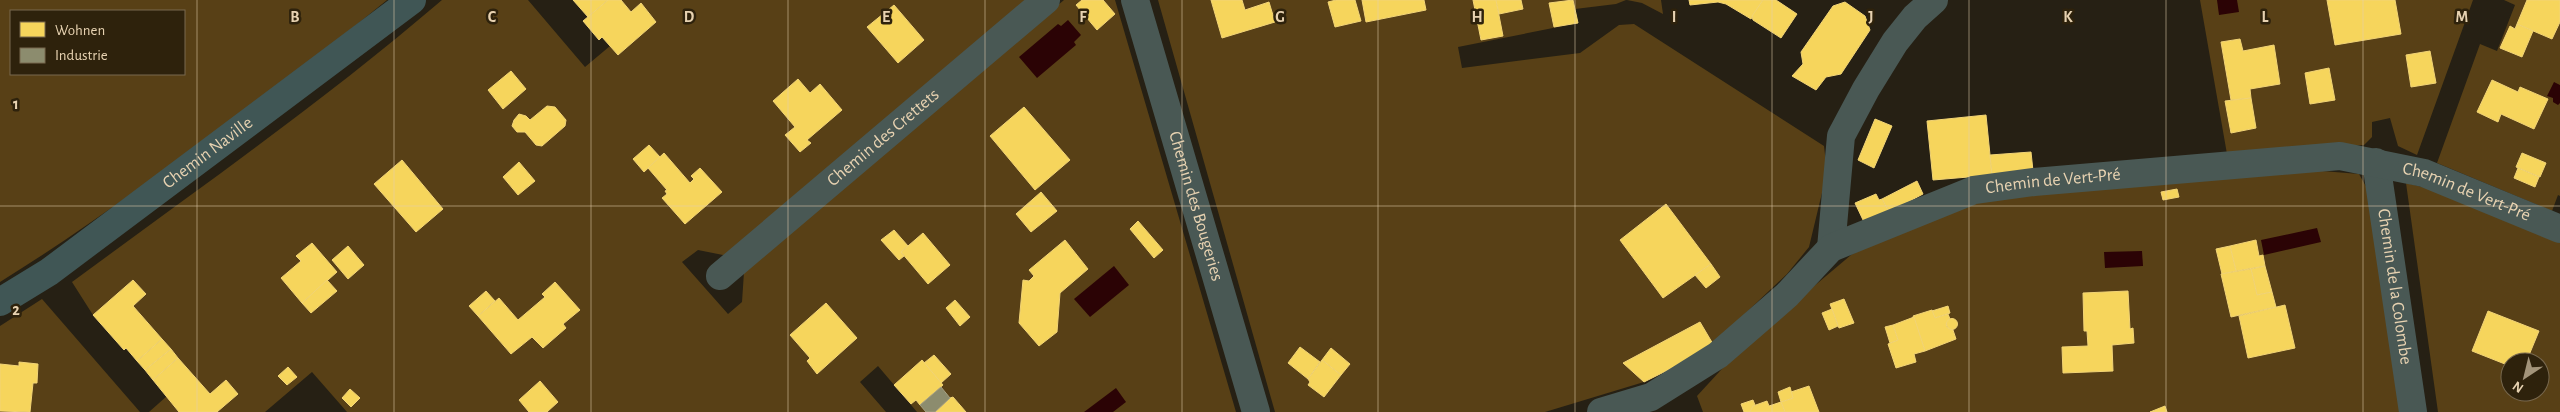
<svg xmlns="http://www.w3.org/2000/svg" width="2560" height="412" font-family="'Alegreya Sans',sans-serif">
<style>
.green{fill:#584016;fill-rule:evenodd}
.water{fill:#2b0305}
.homes{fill:#f6d55c;stroke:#f2d476}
.industry{fill:#8c8c6e;stroke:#a7a182}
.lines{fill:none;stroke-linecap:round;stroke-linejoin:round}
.street{stroke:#495854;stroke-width:28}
.secondary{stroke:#405655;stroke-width:28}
.grid{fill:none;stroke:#e7d2b1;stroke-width:1;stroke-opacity:0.55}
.labels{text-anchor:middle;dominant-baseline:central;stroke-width:5;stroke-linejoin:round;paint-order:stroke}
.street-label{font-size:18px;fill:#e7d2b1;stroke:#2e220c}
.grid-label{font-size:16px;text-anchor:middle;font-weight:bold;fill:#e7d2b1;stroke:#2e220c;stroke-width:5;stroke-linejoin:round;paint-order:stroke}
</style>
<rect width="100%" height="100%" fill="#262014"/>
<g class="green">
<path d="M 0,0 L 387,0 C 335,43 281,83 227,123 C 153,179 79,233 0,282 ZM 11,11 L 184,11 L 184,74 L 11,74 Z"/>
<path d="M 442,0 L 528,0 L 585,67 L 610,46 L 618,55 L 656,22 L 641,4 L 631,12 L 621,0 L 1027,0 L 728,256 L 698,250 L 682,262 L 728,314 L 742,302 L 744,272 L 1064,0 L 1115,0 L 1236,412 L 917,412 L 878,366 L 860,382 L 886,412 L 347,412 L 312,372 L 265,412 L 149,412 L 167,396 L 145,370 L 170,349 L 133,306 L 146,294 L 133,280 L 93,315 L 72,282 C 197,190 324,101 442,0 Z"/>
<polygon points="1158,0 1626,0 1616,4 1575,9 1578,23 1458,47 1462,68 1580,53 1619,25 1634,24 1824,146 1827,172 1809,247 1787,274 1713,344 1696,356 1644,382 1545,412 1275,412"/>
<polygon points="1627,0 1661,0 1663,14 1642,3"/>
<polygon points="2200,0 2473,0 2417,155 2398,146 2390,118 2372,122 2372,137 2364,145 2227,154"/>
<polygon points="2504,0 2560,0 2560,196 2558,195 2552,211 2437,163 2480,44 2497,51 2515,5"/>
<polygon points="2310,170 2359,174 2372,197 2403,412 1703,412 1697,396 1743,346 1851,255 1883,237 1968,203 2027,190"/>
<path d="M 2406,183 L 2439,191 L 2560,243 L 2560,412 L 2438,412 ZM 2510,362 L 2540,362 L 2540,392 L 2510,392 Z"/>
<polygon points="42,299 140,412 0,412 0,326"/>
</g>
<g class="water">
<polygon points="2217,0 2237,0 2239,12 2219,15"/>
<polygon points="1068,20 1081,35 1074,42 1076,45 1037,78 1019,57 1058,24 1061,26"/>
<polygon points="2554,82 2560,85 2560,103 2558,105 2553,102 2553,98 2547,96"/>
<polygon points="2317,228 2321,242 2264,255 2261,240"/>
<polygon points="2142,251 2143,266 2105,268 2104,252"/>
<polygon points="1114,266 1129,285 1090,317 1074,299"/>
<polygon points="1116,388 1126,402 1113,412 1084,412"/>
</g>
<g class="homes">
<polygon points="573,0 608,0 588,17"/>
<polygon points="608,0 621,0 631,12 641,3 656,22 618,55 602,37 599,40 583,21"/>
<polygon points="1082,0 1103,0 1115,14 1097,30 1076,5"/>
<polygon points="1211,0 1242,0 1245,10 1269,2 1275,22 1222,38"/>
<polygon points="1336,0 1355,0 1361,21 1335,27 1328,2"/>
<polygon points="1362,0 1424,0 1426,10 1366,22"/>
<polygon points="1473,0 1496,0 1503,36 1481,40"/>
<polygon points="1496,0 1521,0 1523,9 1499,14"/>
<polygon points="1573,0 1578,23 1554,27 1549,3"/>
<polygon points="1689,0 1763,0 1751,19 1726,4 1718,2 1690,5"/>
<polygon points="1763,0 1776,0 1797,14 1781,38 1753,20 1752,16"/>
<polygon points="2327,0 2395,0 2401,34 2335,45"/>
<polygon points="2527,0 2560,0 2560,22 2552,39 2517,24"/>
<polygon points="1845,2 1865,16 1870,30 1841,74 1826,77 1816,90 1792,76 1803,64 1801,52 1833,6"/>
<polygon points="894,5 924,40 898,63 867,27"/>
<polygon points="2517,24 2533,31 2522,57 2500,48 2510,26 2515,29"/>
<polygon points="2240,39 2243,51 2274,45 2280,84 2250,89 2251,98 2231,100 2221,42"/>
<polygon points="2430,51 2436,83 2411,87 2406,55"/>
<polygon points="2329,68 2335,100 2310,104 2305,73"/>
<polygon points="511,71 526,89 503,109 488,90"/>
<polygon points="798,79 810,93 820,84 842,110 807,140 811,143 800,152 785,135 795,127 773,101"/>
<polygon points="2492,80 2518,92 2520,87 2548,99 2534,129 2501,114 2498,122 2477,112"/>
<polygon points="2251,98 2256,128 2231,133 2225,101"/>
<polygon points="547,106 555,107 566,120 565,126 542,146 536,145 525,132 517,132 512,126 514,120 519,114 526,116 530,120"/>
<polygon points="1024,107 1070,160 1035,190 990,136"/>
<polygon points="1986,115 1992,175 1933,180 1927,121"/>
<polygon points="1875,119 1892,126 1874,168 1858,160"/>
<polygon points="649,145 660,157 644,172 633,159"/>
<polygon points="2031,152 2033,171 1992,175 1990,155"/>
<polygon points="664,153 690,183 694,179 691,176 700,168 722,192 685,224 662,198 667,194 665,191 667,190 648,168"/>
<polygon points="2522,153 2546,163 2540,177 2516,167"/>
<polygon points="402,160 443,209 416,232 374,184"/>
<polygon points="519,162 535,181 518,195 503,177"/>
<polygon points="2518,168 2539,177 2535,187 2514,178"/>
<polygon points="1917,181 1923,194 1889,212 1882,199"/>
<polygon points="2177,189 2179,197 2163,200 2161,192"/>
<polygon points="1041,192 1057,211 1031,232 1016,214"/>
<polygon points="1876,194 1879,200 1882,199 1889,212 1864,222 1855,203"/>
<polygon points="1666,204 1711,264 1663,298 1620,240"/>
<polygon points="1138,221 1163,250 1154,258 1130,229"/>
<polygon points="894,230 908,246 901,252 904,256 899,260 881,240"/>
<polygon points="923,233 950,265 928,284 901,252"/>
<polygon points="1065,240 1088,269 1060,293 1057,332 1039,346 1019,323 1023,280 1029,281 1034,276 1029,270"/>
<polygon points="2256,240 2259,256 2263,255 2265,266 2236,271 2230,246"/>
<polygon points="312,243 337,272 302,303 281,278 301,261 296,256"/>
<polygon points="348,246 364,265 348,279 332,260"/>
<polygon points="2230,246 2236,271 2222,274 2216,249"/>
<polygon points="1711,264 1720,277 1706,288 1695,275"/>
<polygon points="2265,266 2272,292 2257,295 2251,269"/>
<polygon points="2251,269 2257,295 2272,292 2276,307 2231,317 2221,274"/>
<polygon points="133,280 146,294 133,306 162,339 137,361 126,348 124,350 93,315"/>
<polygon points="327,280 337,291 311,313 302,303"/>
<polygon points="555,282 580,310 563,324 566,328 543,348 532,337 511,354 478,316 499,298 518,320 545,297 542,294"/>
<polygon points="486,291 495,301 478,316 469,306"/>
<polygon points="2128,291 2130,329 2133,328 2134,343 2112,345 2113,371 2063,373 2062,347 2088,346 2087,331 2084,331 2083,293"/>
<polygon points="1844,299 1854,323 1839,328 1830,304"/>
<polygon points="955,300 970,317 960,326 946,308"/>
<polygon points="826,303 857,338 817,374 807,361 810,358 790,335"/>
<polygon points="2285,305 2295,348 2248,358 2239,316"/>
<polygon points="1948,306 1950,313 1935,318 1932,311"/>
<polygon points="1832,309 1838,326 1829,330 1822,313"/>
<polygon points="1932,310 1935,318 1948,314 1950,319 1946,324 1947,327 1953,330 1956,339 1925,351 1913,316"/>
<polygon points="2488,311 2539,331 2527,360 2518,357 2516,362 2510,362 2510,366 2472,351"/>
<polygon points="1914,317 1925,351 1914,354 1916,362 1896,368 1888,344 1898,340 1893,325"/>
<circle cx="1952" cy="324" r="5.5"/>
<polygon points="1700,322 1713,344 1696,356 1644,382 1623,363"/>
<polygon points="1893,325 1898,340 1890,343 1885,327"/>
<polygon points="162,339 171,349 145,370 137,361"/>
<polygon points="1300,347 1320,362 1308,379 1288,363"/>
<polygon points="1331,348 1350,364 1341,375 1322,360"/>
<polygon points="171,349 178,358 153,380 145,370"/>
<polygon points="934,355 951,374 941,383 924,363"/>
<polygon points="178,358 210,394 226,380 238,394 217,412 179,412 153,380"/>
<polygon points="922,360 943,385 920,405 916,400 911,404 894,385"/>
<polygon points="1322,360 1341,375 1324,397 1308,385 1310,382 1308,379"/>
<polygon points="19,362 38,364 37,383 33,383 30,412 0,411 0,364 19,366"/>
<polygon points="288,367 297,377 287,385 278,376"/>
<polygon points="540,381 558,402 547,412 529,412 519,400"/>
<polygon points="1809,386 1819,412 1785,412 1781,402 1793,398 1791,392"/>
<polygon points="1790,387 1793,398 1781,402 1778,392"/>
<polygon points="350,389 360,398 351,407 342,398"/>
<polygon points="953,397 966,412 935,412 950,398"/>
<polygon points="1753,400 1755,405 1750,412 1744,412 1741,404"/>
<polygon points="1767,401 1769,406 1781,402 1785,412 1750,412 1753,406"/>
<polygon points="2165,406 2167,412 2150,412"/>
</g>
<polygon class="industry" points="941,387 950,398 935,412 926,412 920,405"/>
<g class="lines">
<g class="street">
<path id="s1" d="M 1135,0 L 1256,412"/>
<path id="s2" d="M 2376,162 L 2413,412"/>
<polyline points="1831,248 1841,136 1866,89 1895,42 1915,17 1934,0"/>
<path id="s3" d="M 720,276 L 1046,0"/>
<path id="s4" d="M 1601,412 L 1651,397 L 1718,355 L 1787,295 L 1831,248 L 1974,190 L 2034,182 L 2340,156 L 2424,173 L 2560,229"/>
</g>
<path class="secondary" id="s5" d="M 0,302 L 49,272 L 412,0"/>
</g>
<path class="grid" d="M 197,0 L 197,412M 394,0 L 394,412M 591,0 L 591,412M 788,0 L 788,412M 985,0 L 985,412M 1182,0 L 1182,412M 1378,0 L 1378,412M 1575,0 L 1575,412M 1772,0 L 1772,412M 1969,0 L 1969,412M 2166,0 L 2166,412M 2363,0 L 2363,412M 0,206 L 2560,206"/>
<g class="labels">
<g class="street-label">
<text stroke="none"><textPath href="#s3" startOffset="214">Chemin des Crettets</textPath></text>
<text stroke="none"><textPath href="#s5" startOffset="256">Chemin Naville</textPath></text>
<text stroke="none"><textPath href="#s4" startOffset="521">Chemin de Vert-Pré</textPath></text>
<text stroke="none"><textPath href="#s4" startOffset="941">Chemin de Vert-Pré</textPath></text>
<text stroke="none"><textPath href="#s1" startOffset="215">Chemin des Bougeries</textPath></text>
<text stroke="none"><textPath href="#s2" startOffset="126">Chemin de la Colombe</textPath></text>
</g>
</g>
<g class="grid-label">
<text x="295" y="22">B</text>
<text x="492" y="22">C</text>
<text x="689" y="22">D</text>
<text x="886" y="22">E</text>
<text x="1083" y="22">F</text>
<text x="1280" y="22">G</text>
<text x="1477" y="22">H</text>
<text x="1674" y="22">I</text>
<text x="1871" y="22">J</text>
<text x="2068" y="22">K</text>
<text x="2265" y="22">L</text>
<text x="2462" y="22">M</text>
<text x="16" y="109">1</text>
<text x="16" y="315">2</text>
</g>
<rect x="10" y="10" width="175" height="65" fill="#2e220c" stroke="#78684e"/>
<rect x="20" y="22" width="25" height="15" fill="#f6d55c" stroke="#78684e"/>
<text x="55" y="35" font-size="15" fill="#e7d2b1">Wohnen</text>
<rect x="20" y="48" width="25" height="15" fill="#8c8c6e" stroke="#78684e"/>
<text x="55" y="60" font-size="15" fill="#e7d2b1">Industrie</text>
<g transform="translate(2525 377) rotate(215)"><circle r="24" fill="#2e220c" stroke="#78684e"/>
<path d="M0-4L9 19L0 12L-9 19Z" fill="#a3947a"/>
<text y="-8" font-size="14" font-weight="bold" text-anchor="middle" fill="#e7d2b1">N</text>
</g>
</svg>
